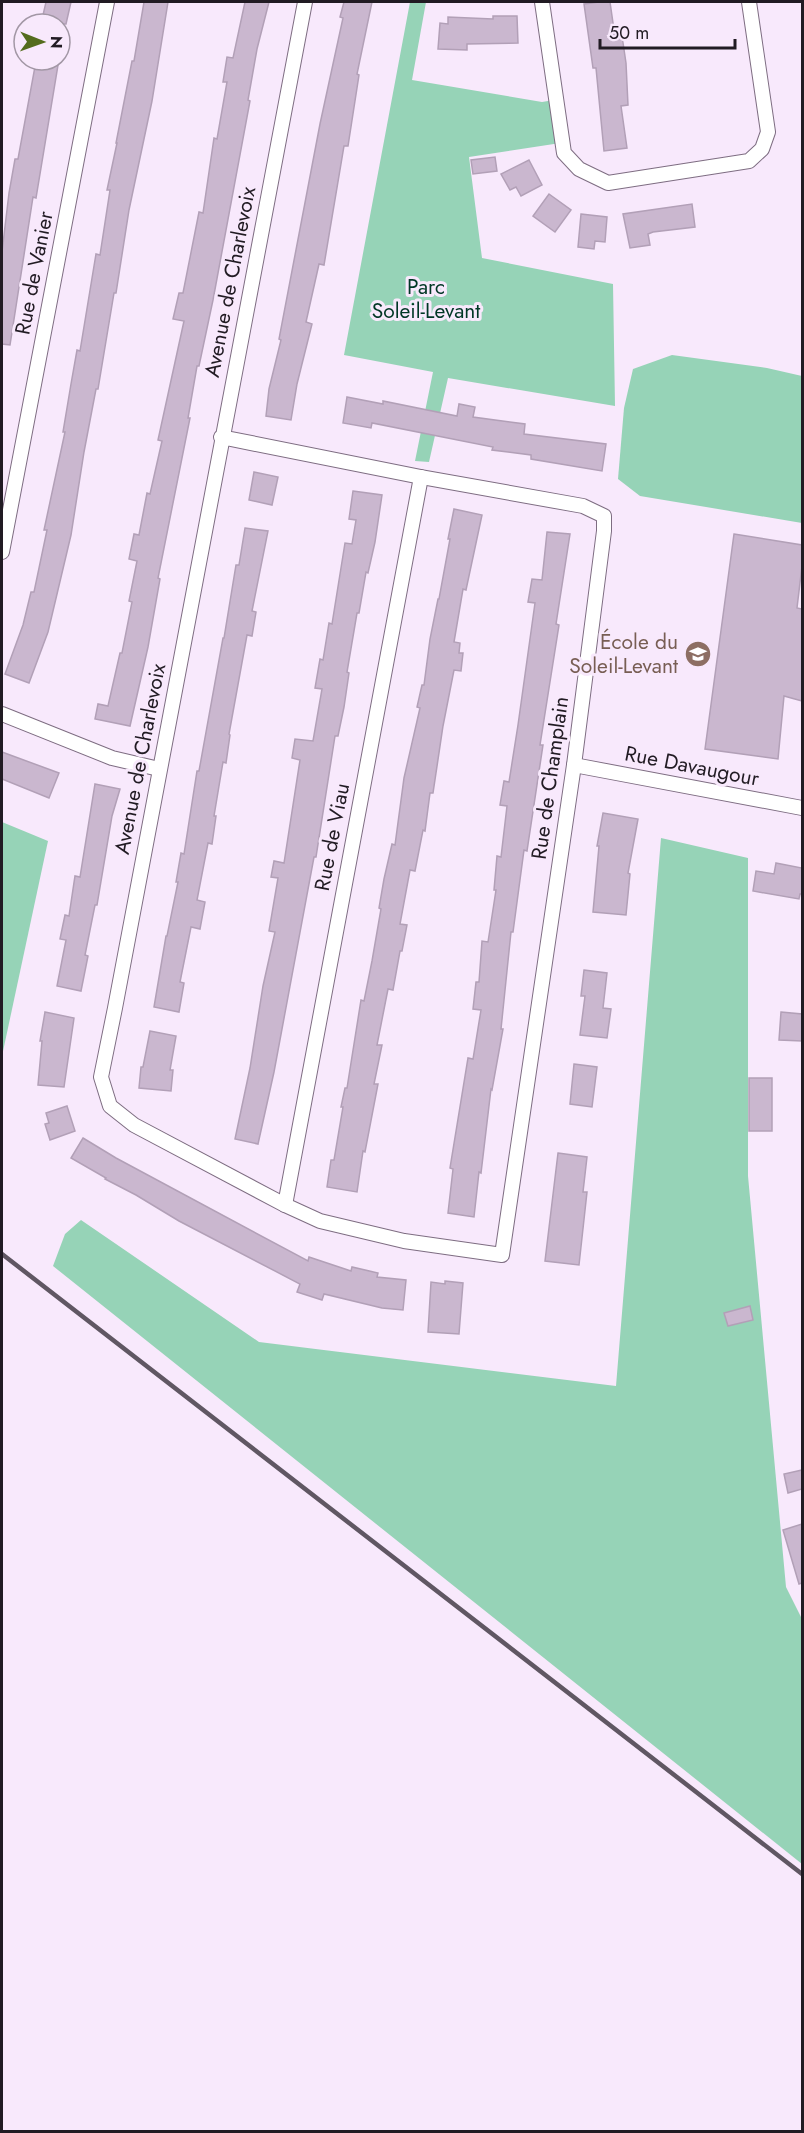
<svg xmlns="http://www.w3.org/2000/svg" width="804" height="2133" font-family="Jost,sans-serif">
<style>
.green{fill:#96d3b7}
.building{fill:#cab7cf;stroke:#b2a0b7;stroke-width:1.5}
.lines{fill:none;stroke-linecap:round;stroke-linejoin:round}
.minor-casing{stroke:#7e6d82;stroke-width:16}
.minor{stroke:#fff;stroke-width:14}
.rail{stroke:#605763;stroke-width:4.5}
.labels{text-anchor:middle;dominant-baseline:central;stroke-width:6;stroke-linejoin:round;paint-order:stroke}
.street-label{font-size:21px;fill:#211b23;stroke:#f8e9fc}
.park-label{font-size:21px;fill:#003725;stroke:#f8e9fc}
.education-label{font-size:21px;fill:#785e54;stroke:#f8e9fc;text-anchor:end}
</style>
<rect width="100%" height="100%" fill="#f8e9fc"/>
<g class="green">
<polygon points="410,2 426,2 412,80 542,102 560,99 567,142 469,157 482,258 613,284 615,406 448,378 429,462 415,461 433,372 344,355"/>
<polygon points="672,355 767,368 802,376 802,523 640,496 618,479 624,408 633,369"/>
<polygon points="2,822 48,841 2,1056"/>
<polygon points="661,838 748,858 748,1176 786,1587 802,1619 802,1864 53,1266 65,1234 81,1220 259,1342 616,1386"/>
</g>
<g class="building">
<polygon points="46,2 71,2 66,24 41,24"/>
<polygon points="144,2 168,2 152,101 129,210 116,293 114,293 98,389 96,389 84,452 71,535 48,632 29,683 5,674 23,625 31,592 34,592 47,530 44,530 65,432 63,432 71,384 77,350 80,351 96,254 100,255 110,190 107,190 117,143 116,143 132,61 134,61"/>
<polygon points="245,2 269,2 257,49 248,100 250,101 213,300 199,366 197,366 188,418 190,418 158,578 160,579 148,647 130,726 95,719 98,704 108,706 120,653 122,653 132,602 129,601 137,561 129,559 134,534 139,535 147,493 150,494 162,441 158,440 184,321 173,319 179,293 183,293 199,212 203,213 214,138 217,139 227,82 223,82 227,57 233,58"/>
<polygon points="344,2 372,2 357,74 359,75 348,146 344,146 324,265 319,264 306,322 312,324 297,384 291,420 266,416 269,389 281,340 279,339 320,124 343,18 340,17"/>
<polygon points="599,2 610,2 615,37 622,36 626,63 628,105 621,106 627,148 604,151 596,68 593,68 584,4"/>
<polygon points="493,16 517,16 518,43 467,44 467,50 438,49 440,23 448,24 448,17 493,19"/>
<polygon points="36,61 58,65 36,198 33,197 10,345 2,344 2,252 9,193 15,159 18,159"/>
<polygon points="495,157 497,171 473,174 471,160"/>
<polygon points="529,160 542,185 521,196 516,187 510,190 501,174"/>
<polygon points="549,194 571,210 555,232 533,216"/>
<polygon points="692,204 695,227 653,232 648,234 650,245 630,248 623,214"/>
<polygon points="581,214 607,217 605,242 595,241 594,249 578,247"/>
<polygon points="347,397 383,404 383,401 457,416 459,404 475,407 473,417 525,424 524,434 606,444 602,471 531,459 531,455 492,450 493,447 372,423 371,428 343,423"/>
<polygon points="254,472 278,477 272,505 249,500"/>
<polygon points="353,491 382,495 375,542 368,573 366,572 359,613 357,613 347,672 349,673 344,707 338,736 335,736 316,857 314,857 274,1072 258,1144 235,1139 250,1068 263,986 275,932 269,931 278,878 271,877 274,861 284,863 300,760 292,758 295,739 313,741 322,689 315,688 320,659 323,660 329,623 332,624 345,543 352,544 356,520 349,519"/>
<polygon points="454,509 482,515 466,590 463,589 454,642 460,643 459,653 463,653 461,671 454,670 443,726 433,793 430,793 425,831 423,830 415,871 410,870 400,924 407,925 402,951 400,951 393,990 388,989 377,1045 382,1045 374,1084 378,1084 365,1152 363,1151 357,1192 327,1187 331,1160 334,1160 343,1107 341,1107 345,1088 347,1088 361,1000 364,1001 372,961 381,909 379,908 384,879 392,844 395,845 404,778 420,708 417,707 422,685 424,685 430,639 438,599 439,599 450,539 448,539"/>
<polygon points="245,528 268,531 252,611 256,612 252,636 247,635 229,734 230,735 226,763 223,762 214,816 216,816 212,844 208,843 197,900 205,902 200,929 191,927 180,982 184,983 179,1012 154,1007 166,936 167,936 178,882 176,882 181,853 184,854 197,771 199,771 223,638 224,638 236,565 239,565"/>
<polygon points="547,532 570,534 556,624 559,625 540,745 543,745 527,851 524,850 513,932 511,932 501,1029 503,1029 492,1090 491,1089 481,1173 479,1172 474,1217 448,1213 453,1169 450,1168 468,1058 473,1059 481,1010 473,1009 476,982 479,982 482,941 488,942 496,890 494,890 497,856 501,857 507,806 500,805 504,781 509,782 518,725 535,603 528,602 532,579 542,580"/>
<polygon points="734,534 802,545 802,566 797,608 802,609 802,701 784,696 778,759 705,749"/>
<polygon points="2,752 59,773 49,798 2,779"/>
<polygon points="95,784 120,789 112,816 97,905 95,905 85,955 88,956 81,991 57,986 66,940 60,939 65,915 69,916 75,876 80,877"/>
<polygon points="603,813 638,819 628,873 630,874 626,915 593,912 599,846 597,846"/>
<polygon points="776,863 802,868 802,894 800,894 799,899 753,891 756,871 774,874"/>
<polygon points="584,970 607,973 603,1008 611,1009 607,1038 580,1035 585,996 581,996"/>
<polygon points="45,1012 74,1018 64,1087 38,1085 42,1041 40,1041"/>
<polygon points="781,1012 802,1014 802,1041 779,1040"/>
<polygon points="150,1031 176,1036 170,1070 173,1070 171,1091 139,1088 141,1067 143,1067"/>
<polygon points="574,1064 597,1067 592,1107 570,1104"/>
<rect x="749" y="1078" width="23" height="53"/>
<polygon points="67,1106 75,1131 50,1140 45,1124 49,1123 46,1113"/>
<polygon points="83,1138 116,1158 308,1261 309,1257 351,1271 352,1267 378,1273 377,1277 406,1280 403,1310 382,1308 324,1294 322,1300 297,1292 300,1284 179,1221 136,1195 105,1179 106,1178 71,1158"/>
<polygon points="558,1153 587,1157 583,1192 587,1192 579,1265 545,1261"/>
<polygon points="445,1281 463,1283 459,1334 428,1332 431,1282 445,1284"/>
<polygon points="750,1306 753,1320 728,1326 724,1313"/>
<polygon points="802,1470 802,1489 788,1493 784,1474"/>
<polygon points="802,1524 802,1583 799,1584 783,1530"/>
</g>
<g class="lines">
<defs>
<g id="minor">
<polyline points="542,2 564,153 579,169 608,183 749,161 762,149 768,132 749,2"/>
<polyline points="221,437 421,477 583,506 604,516 604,531 574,765 502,1255 404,1241 320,1221 285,1205 134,1125 110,1106 101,1077 115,1008 305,2"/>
<polyline points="2,552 107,2"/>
<polyline points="2,714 112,758 159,769"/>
<polyline points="574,765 802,808"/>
<polyline points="285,1205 421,477"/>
</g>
</defs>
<use href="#minor" class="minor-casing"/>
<use href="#minor" class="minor"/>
<polyline class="rail" points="2,1254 802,1874"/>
</g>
<defs>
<symbol id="school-disc" viewBox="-11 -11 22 22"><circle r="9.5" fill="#8d6e63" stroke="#f8e9fc"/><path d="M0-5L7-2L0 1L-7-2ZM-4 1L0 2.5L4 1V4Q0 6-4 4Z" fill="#fff"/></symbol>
</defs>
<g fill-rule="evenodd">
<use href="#school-disc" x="683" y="639" width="30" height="30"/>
</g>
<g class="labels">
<g class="street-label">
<text transform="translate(34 273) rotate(-79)">Rue de Vanier</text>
<text transform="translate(230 282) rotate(-79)">Avenue de Charlevoix</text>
<text transform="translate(140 759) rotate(-79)">Avenue de Charlevoix</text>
<text transform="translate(692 766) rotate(11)">Rue Davaugour</text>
<text transform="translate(550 778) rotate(-82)">Rue de Champlain</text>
<text transform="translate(332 837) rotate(-79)">Rue de Viau</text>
</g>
<g class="park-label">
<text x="426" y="287">Parc<tspan x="426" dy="24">Soleil-Levant</tspan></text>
</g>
<g class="education-label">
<text x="678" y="642">École du<tspan x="678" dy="24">Soleil-Levant</tspan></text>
</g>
</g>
<rect width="804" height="2133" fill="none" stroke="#211b23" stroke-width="6"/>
<g transform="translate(42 42) rotate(91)"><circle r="28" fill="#f8e9fc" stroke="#a297a5" stroke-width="1.5"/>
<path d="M0-4.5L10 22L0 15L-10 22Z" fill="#546c1d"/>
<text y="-9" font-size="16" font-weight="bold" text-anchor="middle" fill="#211b23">N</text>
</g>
<path d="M600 39v9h135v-9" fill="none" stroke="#211b23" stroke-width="3"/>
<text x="609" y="39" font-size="18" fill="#211b23" stroke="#f8e9fc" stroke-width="4.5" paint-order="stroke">50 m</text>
</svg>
